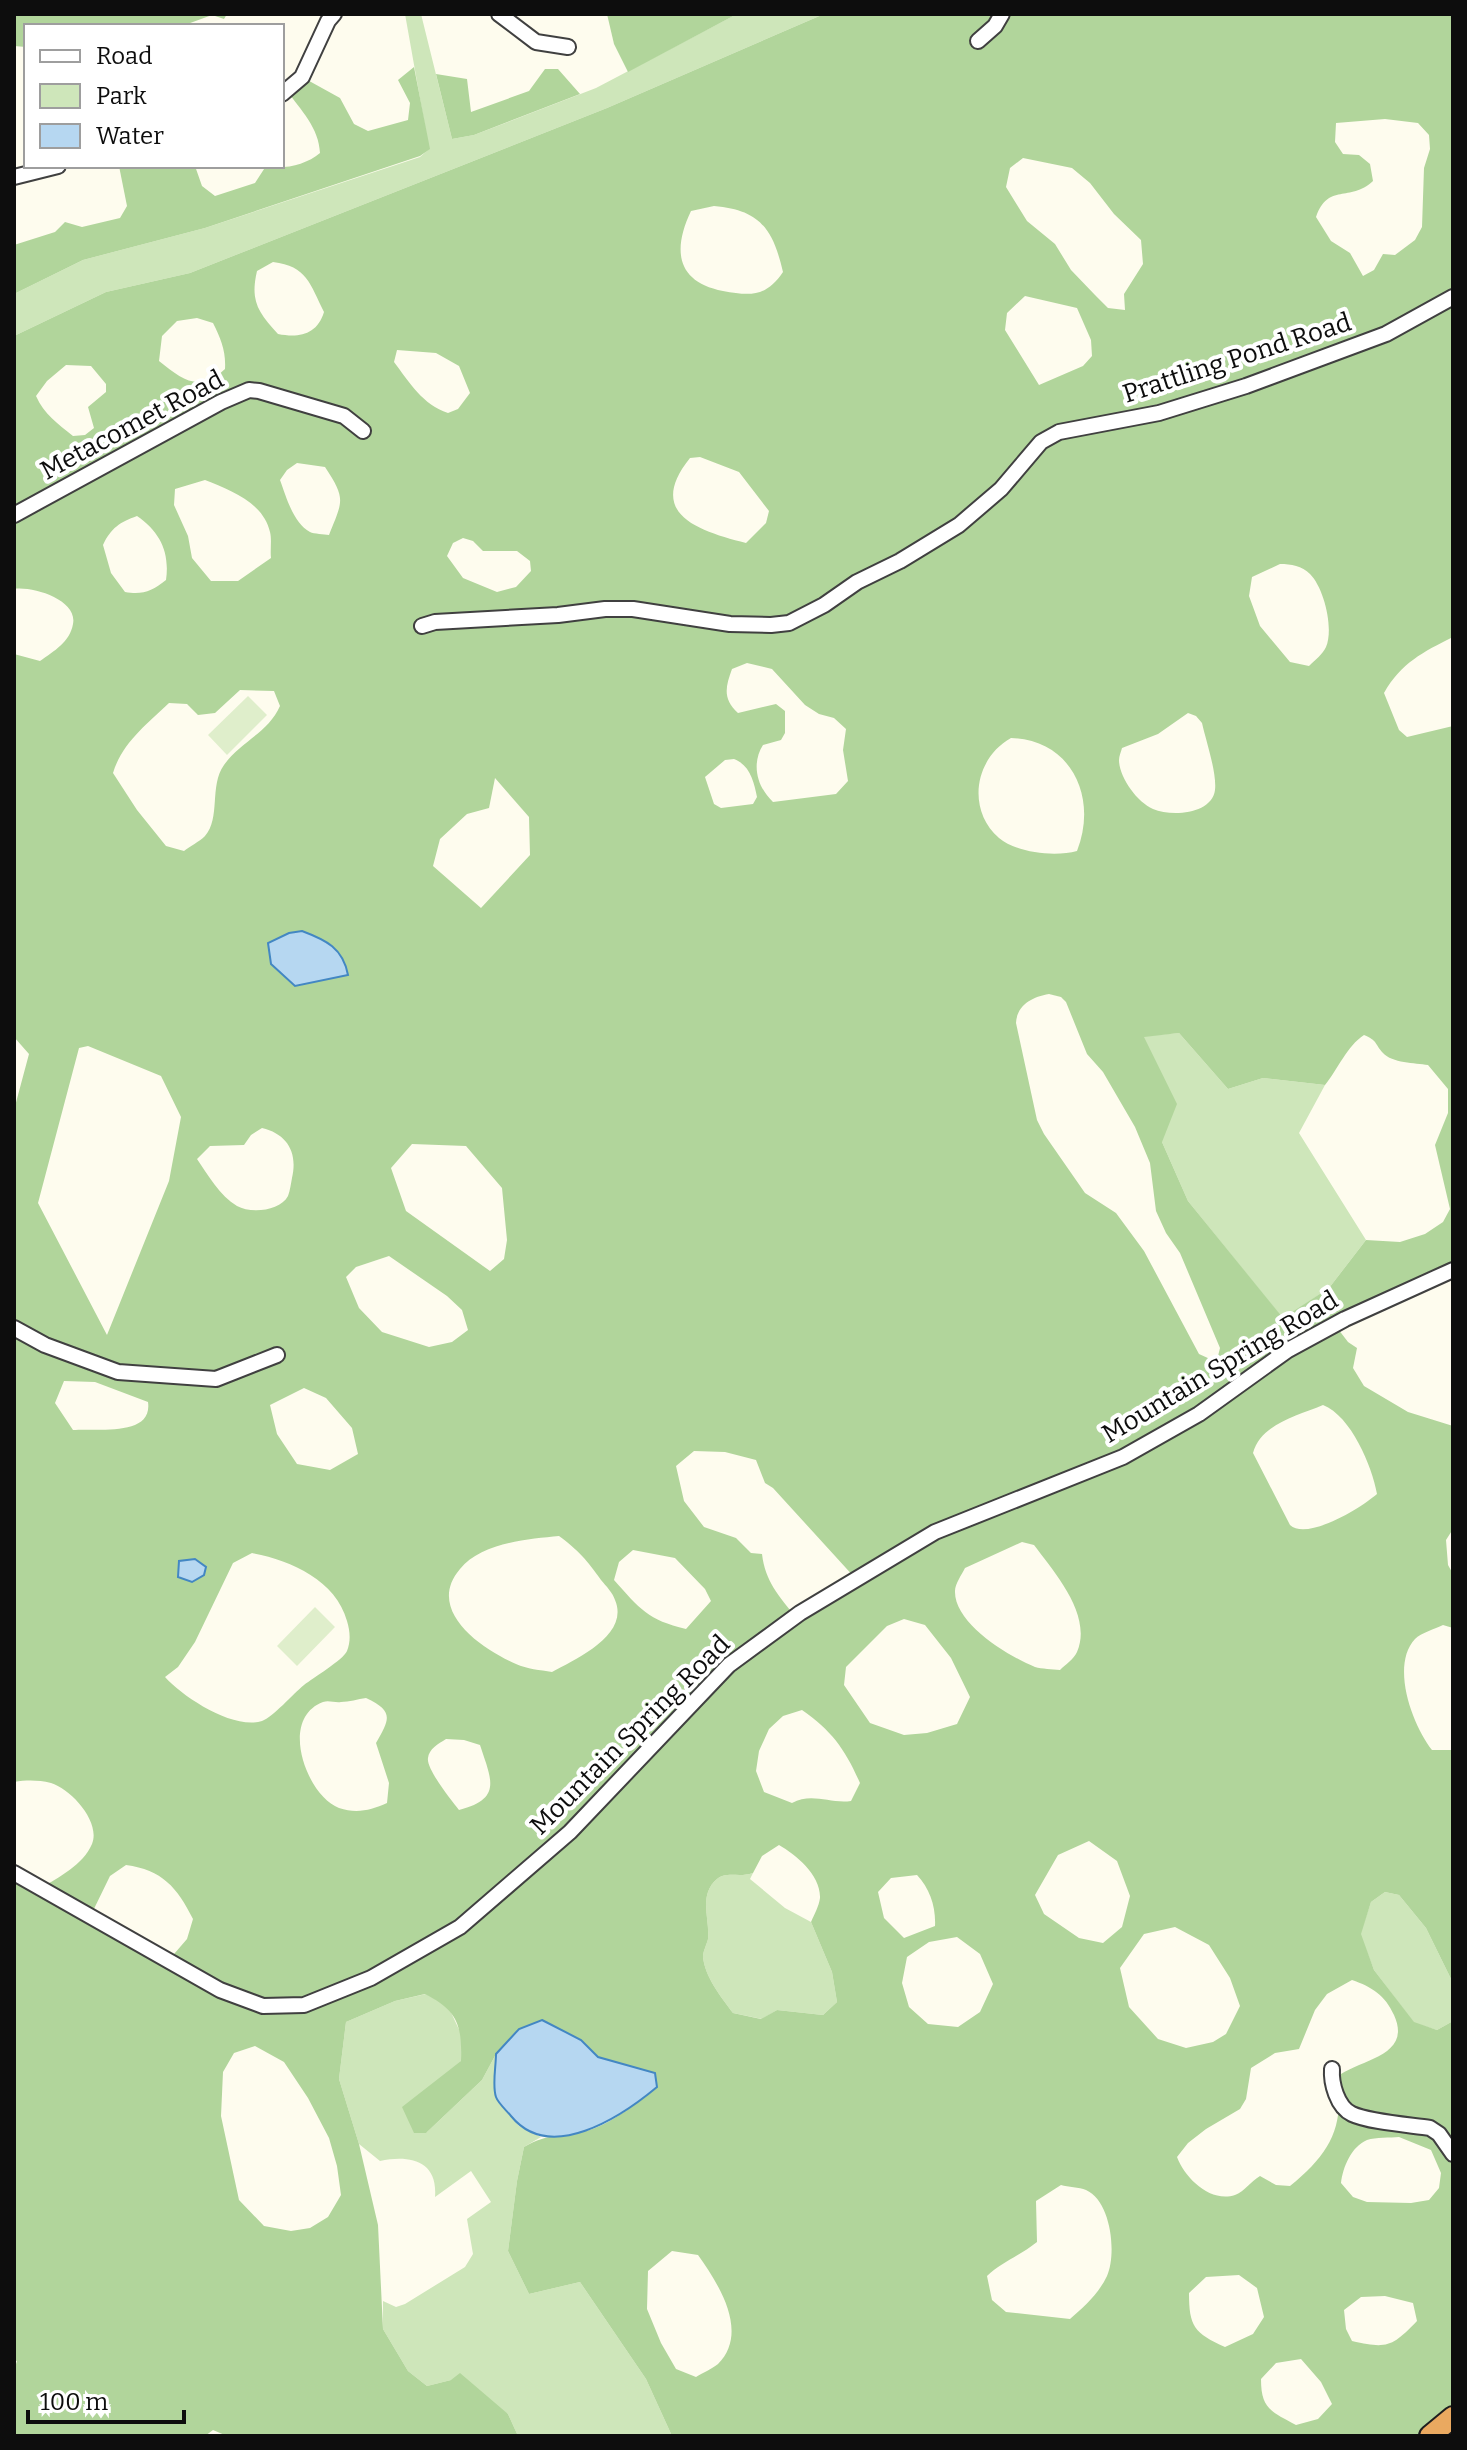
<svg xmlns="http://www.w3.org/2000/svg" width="1467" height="2450" font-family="Bitter,serif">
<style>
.green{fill:#cee6ba}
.forest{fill:#b1d59b;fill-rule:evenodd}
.pitch{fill:#dfeecb}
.water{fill:#b6d7f1;stroke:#4387c3;stroke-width:2}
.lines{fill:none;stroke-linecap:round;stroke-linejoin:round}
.minor-casing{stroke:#404040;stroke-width:18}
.highway-casing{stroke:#1e1e1e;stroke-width:24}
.minor{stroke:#fff;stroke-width:14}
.highway{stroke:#eaa960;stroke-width:20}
.labels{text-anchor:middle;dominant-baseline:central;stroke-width:8;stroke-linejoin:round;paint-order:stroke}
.street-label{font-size:26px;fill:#0d0d0d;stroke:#fff}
</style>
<rect width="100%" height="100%" fill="#fefcee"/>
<g class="green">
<polygon points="405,14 421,14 452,139 474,135 596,88 737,14 824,14 607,108 190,273 106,292 14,336 14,294 83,260 205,228 420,157 429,149"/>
<polygon points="1179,1033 1228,1089 1263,1078 1325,1085 1299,1133 1366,1240 1329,1288 1283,1319 1188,1201 1162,1142 1143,1036"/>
<path d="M 753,1873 L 750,1879 L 785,1908 L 811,1922 L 832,1972 L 837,2002 L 823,2015 L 777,2010 L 762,2019 L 733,2013 C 721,1997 705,1977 703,1957 C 703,1951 707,1944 708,1939 C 710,1919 698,1895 717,1879 C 727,1871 739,1878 753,1873 Z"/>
<polygon points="1385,1892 1399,1895 1426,1928 1453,1983 1453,2021 1437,2030 1414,2023 1374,1970 1360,1934 1371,1902"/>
<path d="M 426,1994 L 448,2006 L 462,2036 L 461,2061 L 426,2133 L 482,2080 L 496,2054 L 496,2097 L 519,2126 L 541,2137 L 524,2147 L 517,2181 L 508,2251 L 529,2294 L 580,2282 L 646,2379 L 672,2436 L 518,2436 L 508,2414 L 451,2380 L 427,2386 L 408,2371 L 383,2329 L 383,2301 L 396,2307 L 405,2304 L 465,2267 L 473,2254 L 467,2219 L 491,2202 L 471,2171 L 435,2197 C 438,2160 409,2155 380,2161 L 359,2144 L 339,2079 L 346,2022 L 395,2001 Z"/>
</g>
<g class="forest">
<polygon points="18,14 227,14 224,19 212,15 182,26 26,26 26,47 14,46 14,17"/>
<polygon points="607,14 737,14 628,72 614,44"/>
<path d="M 824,14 L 1453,14 L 1453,637 C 1423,652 1401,663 1384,693 L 1399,730 L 1407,737 L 1453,726 L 1453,1270 L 1335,1325 L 1348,1342 L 1357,1348 L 1353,1368 L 1364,1386 L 1408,1412 L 1453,1426 L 1453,1529 L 1446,1540 L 1448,1565 L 1453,1574 L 1453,1628 L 1443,1625 C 1435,1629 1421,1633 1415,1639 C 1390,1666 1413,1726 1432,1750 L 1453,1750 L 1453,1983 L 1426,1928 L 1399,1895 L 1385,1892 L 1371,1902 L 1361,1934 L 1374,1970 L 1414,2022 L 1437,2030 L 1453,2021 L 1453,2436 L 672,2436 L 646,2379 L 580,2282 L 529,2294 L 508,2251 L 517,2181 L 524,2147 C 550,2132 561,2138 586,2131 C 610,2125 638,2102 657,2087 L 655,2074 L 598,2057 L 581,2040 L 496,2054 L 482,2080 L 426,2133 L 414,2133 L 402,2107 L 461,2061 C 462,2025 458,2011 425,1994 L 395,2001 L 346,2022 L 339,2079 L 359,2144 L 378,2225 L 383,2329 L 408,2371 L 427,2386 L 451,2380 L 460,2373 L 508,2414 L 518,2436 L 227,2436 L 213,2430 L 205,2436 L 14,2436 L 14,2370 L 17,2361 L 14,2360 L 14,1873 L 41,1888 C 59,1877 83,1865 92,1844 C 101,1822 71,1789 51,1783 C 38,1780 27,1780 14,1782 L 14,1110 L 29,1054 L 14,1037 L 14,654 L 40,661 C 54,651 70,642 73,624 C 78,600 33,586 14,589 L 14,336 L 106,292 L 190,273 L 607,108 ZM 1385,119 L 1418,123 L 1429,135 L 1430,149 L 1424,168 L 1422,227 L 1415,240 L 1395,255 L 1383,254 L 1374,270 L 1363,276 L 1350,253 L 1331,241 L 1316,217 C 1329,182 1349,203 1373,181 L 1370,164 L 1359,155 L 1343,154 L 1335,142 L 1336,123 ZM 1023,158 L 1072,168 L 1090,183 L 1114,214 L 1141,240 L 1143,264 L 1124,294 L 1125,310 L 1108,308 L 1095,295 L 1071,270 L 1055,244 L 1027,221 L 1006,187 L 1010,168 ZM 714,206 C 761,210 773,230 783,272 C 766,297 751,296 723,291 C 677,282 672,251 691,211 ZM 273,262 C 307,266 310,284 324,312 C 317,335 299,338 278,334 C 258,312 250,301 257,271 ZM 1025,296 L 1077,308 L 1091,340 L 1092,356 L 1083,366 L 1039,385 L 1005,330 L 1007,313 ZM 197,318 L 213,323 C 221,339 226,351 225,369 C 199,393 183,380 159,361 L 162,336 L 177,321 ZM 397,350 L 436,353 L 459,366 L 470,393 L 458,409 L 448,413 C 423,405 409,382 394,362 ZM 66,365 L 91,366 L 106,384 L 106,392 L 88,407 L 94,428 L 85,435 L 73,436 C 58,424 44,414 36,396 L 47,381 ZM 700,457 L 739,472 L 769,511 L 766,523 L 746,543 C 699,531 645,514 690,458 ZM 297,463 L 325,467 C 346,499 343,500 329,535 C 324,534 314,534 310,532 C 293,523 286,496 280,480 L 287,470 ZM 205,480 C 230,490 263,502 270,532 C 272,540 270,550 271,558 L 238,581 L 211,581 L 192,558 L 188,536 L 174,505 L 175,489 ZM 137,516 C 160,532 170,552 166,580 C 152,591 143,595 125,592 L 111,573 L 103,545 C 111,528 120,522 137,516 ZM 463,538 L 473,541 L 483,551 L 517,551 L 530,561 L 531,571 L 516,587 L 497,592 L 463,578 L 447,556 L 453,543 ZM 1280,564 C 1291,564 1302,566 1310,574 C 1324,588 1334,628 1326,647 C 1323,654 1315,660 1309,666 L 1290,662 L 1260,626 L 1249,596 L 1252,577 ZM 747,663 L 772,669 L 805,705 L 819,714 L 834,718 L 846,729 L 843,750 L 848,781 L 836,794 L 773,802 C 757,787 751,764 763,745 L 781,740 L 785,733 L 785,711 L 776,704 L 738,713 C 723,699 725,688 732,669 ZM 240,690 L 274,691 L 280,706 C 268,733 240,742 224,765 C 209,786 221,818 205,836 C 199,842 190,846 184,851 L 166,846 L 137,810 L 113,773 C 122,743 147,724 169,703 L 187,704 L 198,715 L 215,713 ZM 1188,713 L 1196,716 L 1202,723 C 1206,741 1217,773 1215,790 C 1212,814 1172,817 1153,809 C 1137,802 1119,777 1119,760 C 1119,756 1121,752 1122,748 L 1158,734 ZM 1011,738 C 1072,740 1098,798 1077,851 C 1055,857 1017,853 999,838 C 966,809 975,758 1011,738 ZM 734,759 C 750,765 754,782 757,797 L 753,804 L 721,808 L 714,804 L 705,777 L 725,760 ZM 495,778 L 529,817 L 530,855 L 481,908 L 433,866 L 440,839 L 467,814 L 489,808 ZM 271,964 L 348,975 L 295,986 ZM 1049,994 L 1061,997 L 1066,1002 L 1087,1054 L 1103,1072 L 1135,1127 L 1150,1163 L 1156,1211 L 1166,1233 L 1180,1253 L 1220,1348 L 1218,1356 L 1210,1359 L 1199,1354 L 1144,1251 L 1116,1213 L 1085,1193 L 1044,1134 L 1037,1120 L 1016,1023 C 1017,1005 1032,997 1049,994 ZM 1179,1033 L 1228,1089 L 1263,1078 L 1325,1085 C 1338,1069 1347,1046 1364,1035 C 1378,1041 1374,1043 1383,1053 C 1392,1063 1415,1063 1428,1065 L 1448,1089 L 1448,1113 L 1435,1145 L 1450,1209 L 1443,1222 L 1425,1234 L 1400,1242 L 1366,1240 L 1329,1288 L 1283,1318 L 1188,1201 L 1162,1142 L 1177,1104 L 1144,1037 ZM 88,1046 L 161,1076 L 181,1117 L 169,1181 L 107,1335 L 38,1203 L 79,1048 ZM 262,1128 C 287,1134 298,1152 292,1178 C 291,1183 290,1191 288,1196 C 280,1211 251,1214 237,1206 C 220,1196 208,1175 197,1159 L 210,1146 L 244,1145 L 251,1135 ZM 412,1144 L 466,1146 L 502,1188 L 507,1240 L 504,1259 L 490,1271 L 406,1211 L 391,1168 ZM 389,1256 L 447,1296 L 462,1310 L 468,1330 L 452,1342 L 429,1347 L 382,1332 L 359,1308 L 346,1277 L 356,1267 ZM 64,1381 L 95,1382 L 148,1402 C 153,1437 97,1428 73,1430 L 55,1403 ZM 304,1388 L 326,1398 L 352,1428 L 358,1454 L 330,1470 L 297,1464 L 277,1434 L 270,1405 ZM 1323,1405 C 1351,1416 1372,1466 1377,1494 C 1361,1508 1307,1541 1290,1525 L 1253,1453 C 1261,1424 1297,1416 1323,1405 ZM 694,1451 L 725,1452 L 756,1460 L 765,1483 L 773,1488 L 856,1579 L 795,1616 C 779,1596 765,1581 762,1554 L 751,1553 L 736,1538 L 704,1527 L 684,1501 L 676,1466 ZM 559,1536 C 578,1550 587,1560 601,1580 C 606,1586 613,1593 615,1600 C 630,1635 576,1659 552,1672 C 540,1670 527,1669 516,1664 C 481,1649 425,1610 460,1569 C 481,1543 528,1539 559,1536 ZM 1022,1542 L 1034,1545 C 1054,1572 1093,1615 1077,1652 C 1074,1659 1065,1665 1060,1670 C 1052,1669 1042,1669 1035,1667 C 1008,1656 954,1623 955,1591 C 955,1584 962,1574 965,1568 ZM 633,1550 L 675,1558 L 705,1589 L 711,1601 L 686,1629 C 648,1620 640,1609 614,1580 L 619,1562 ZM 252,1553 C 290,1560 336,1580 347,1621 C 350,1631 351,1641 347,1651 C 343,1660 313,1678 304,1685 C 293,1694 273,1717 262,1721 C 233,1730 183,1697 165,1677 L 178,1667 L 195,1642 L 233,1563 ZM 904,1619 L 925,1625 L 951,1658 L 970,1697 L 957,1724 L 927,1733 L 904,1735 L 870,1723 L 844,1685 L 846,1667 L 887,1626 ZM 366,1698 C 394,1711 390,1719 376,1743 L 389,1783 L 387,1803 C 371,1810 357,1814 339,1808 C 307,1796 278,1719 323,1702 C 329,1700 335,1703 341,1702 C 349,1702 358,1699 366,1698 ZM 802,1710 C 832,1731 845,1749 860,1783 L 851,1801 C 830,1804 812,1792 792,1803 L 764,1792 L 756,1771 L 759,1751 L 769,1729 L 783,1716 ZM 446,1739 L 464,1740 L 480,1745 C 491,1779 503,1799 459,1810 C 452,1801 426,1769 428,1758 C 429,1749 438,1744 446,1739 ZM 1089,1841 L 1117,1861 L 1130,1896 L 1122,1927 L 1103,1943 L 1079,1938 L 1044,1914 L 1035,1895 L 1058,1855 ZM 779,1845 C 796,1855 821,1875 820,1898 C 819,1906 814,1915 811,1922 L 832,1972 L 837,2002 L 823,2015 L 777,2010 L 761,2019 L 733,2013 C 721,1997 705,1977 703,1957 C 703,1951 707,1944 708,1939 C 710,1919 698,1895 717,1879 C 727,1871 739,1878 753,1873 L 762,1856 ZM 126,1865 C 162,1870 177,1887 193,1919 L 187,1939 L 168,1961 L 90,1917 L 110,1876 ZM 917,1875 C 930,1889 936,1907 935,1926 L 904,1938 L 884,1918 L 878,1892 L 891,1878 ZM 1175,1927 L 1209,1945 L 1230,1978 L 1240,2006 L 1226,2034 L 1213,2042 L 1186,2048 L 1158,2039 L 1129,2007 L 1120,1968 L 1144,1934 ZM 957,1937 L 980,1954 L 993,1984 L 980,2012 L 958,2027 L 928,2024 L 909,2007 L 902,1983 L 907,1957 L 929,1942 ZM 1352,1980 C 1372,1987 1385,1995 1394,2015 C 1413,2057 1359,2059 1337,2077 C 1345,2128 1329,2154 1290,2186 L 1276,2185 L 1260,2176 C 1251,2181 1244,2192 1235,2195 C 1210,2203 1185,2178 1177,2157 L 1188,2143 L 1206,2129 L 1240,2109 L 1246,2099 L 1251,2068 L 1275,2053 L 1299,2049 L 1315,2010 L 1327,1994 ZM 255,2046 L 284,2062 L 308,2098 L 329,2138 L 337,2166 L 341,2195 L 328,2217 L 310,2228 L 291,2231 L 264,2226 L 239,2200 L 221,2116 L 223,2072 L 234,2053 ZM 1399,2137 L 1431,2150 L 1441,2173 L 1439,2188 L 1429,2200 L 1411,2203 L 1367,2202 L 1353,2197 L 1341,2183 C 1343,2167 1351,2147 1367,2140 C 1376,2137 1390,2138 1399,2137 ZM 1061,2185 C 1068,2187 1079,2187 1086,2190 C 1111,2201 1117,2253 1107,2276 C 1099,2293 1084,2307 1070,2319 L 1006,2312 L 992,2300 L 987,2276 C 1002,2262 1021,2255 1037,2242 L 1036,2201 ZM 672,2251 L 698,2255 C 718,2283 750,2332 718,2364 C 712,2369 702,2373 696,2377 L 676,2369 L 661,2343 L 647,2309 L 648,2271 ZM 1239,2275 L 1257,2288 L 1264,2317 L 1253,2334 L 1225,2347 C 1194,2333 1189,2326 1189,2293 L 1206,2277 ZM 1385,2296 L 1413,2303 L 1417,2321 C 1392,2347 1387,2349 1352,2341 L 1346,2329 L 1344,2310 L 1361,2297 ZM 1301,2359 L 1321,2382 L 1332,2404 L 1318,2419 L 1296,2425 C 1271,2411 1261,2409 1261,2379 L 1276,2363 Z"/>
<path d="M 414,67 L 430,149 L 420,156 L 205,228 L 83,260 L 14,294 L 14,245 L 55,232 L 65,222 L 82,227 L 120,218 L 127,206 L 119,166 L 195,166 L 202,186 L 215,196 L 255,183 L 266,166 C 283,170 306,165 320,153 C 319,128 301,110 287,91 L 302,77 L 340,98 L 354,124 L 368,131 L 408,120 L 410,103 L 398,80 Z"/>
<polygon points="545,69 558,69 580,94 474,135 452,139 436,74 467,79 471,112 529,91"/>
</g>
<g class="pitch">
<polygon points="248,696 267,715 227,755 208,735"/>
<polygon points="315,1607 335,1627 297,1666 277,1646"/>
</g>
<g class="water">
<path d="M 302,931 C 326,940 343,948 348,975 L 295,986 L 271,964 L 268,943 L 289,933 Z"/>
<polygon points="195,1559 206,1567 204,1575 192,1582 178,1577 179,1561"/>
<path d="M 542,2020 L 581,2040 L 598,2057 L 655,2073 L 657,2087 C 621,2117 550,2164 511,2116 C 507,2111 498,2103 496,2097 C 492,2086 496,2066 496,2054 L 519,2029 Z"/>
</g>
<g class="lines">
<defs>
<g id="minor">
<polyline points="499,14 536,42 568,47"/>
<polyline points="978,41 995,26 1002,14"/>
<polyline points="282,94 302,77 328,21 334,14"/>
<polyline points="14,177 58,166"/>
<polyline points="14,515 221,402 249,390 259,391 344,416 363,431"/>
<polyline points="422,626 435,622 558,615 605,609 633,609 730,624 771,625 789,623 824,605 857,582 900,561 959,525 1001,489 1041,442 1059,432 1159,413 1246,386 1386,334 1453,297"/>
<polyline points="14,1328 45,1345 118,1372 216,1379 277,1355"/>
<polyline points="14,1873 220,1990 263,2006 304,2005 371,1978 460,1927 570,1832 729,1665 800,1613 935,1532 1123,1457 1199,1414 1288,1350 1345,1319 1453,1270"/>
<path d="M 1332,2069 C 1331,2083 1337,2107 1352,2114 C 1369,2122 1410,2125 1430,2128 L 1439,2134 L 1453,2154"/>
</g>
<polyline id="highway" points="1430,2436 1453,2417"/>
</defs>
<use href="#minor" class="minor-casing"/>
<use href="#highway" class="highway-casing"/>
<use href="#minor" class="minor"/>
<use href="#highway" class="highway"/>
</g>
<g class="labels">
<g class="street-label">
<text transform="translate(1237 358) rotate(-18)">Prattling Pond Road</text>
<text transform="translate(132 425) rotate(-28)">Metacomet Road</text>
<text transform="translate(1220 1367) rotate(-31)">Mountain Spring Road</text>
<text transform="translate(630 1735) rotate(-45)">Mountain Spring Road</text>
</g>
</g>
<rect width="1467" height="2450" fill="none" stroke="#0d0d0d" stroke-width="32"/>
<rect x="24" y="24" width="260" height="144" fill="#ffffff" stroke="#9e9e9e" stroke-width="2"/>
<rect x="40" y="50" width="40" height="12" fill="#ffffff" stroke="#9e9e9e" stroke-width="2"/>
<text x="96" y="64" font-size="24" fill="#0d0d0d">Road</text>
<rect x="40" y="84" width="40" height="24" fill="#cee6ba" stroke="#9e9e9e" stroke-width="2"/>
<text x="96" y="104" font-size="24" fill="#0d0d0d">Park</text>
<rect x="40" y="124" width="40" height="24" fill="#b6d7f1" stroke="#9e9e9e" stroke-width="2"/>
<text x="96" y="144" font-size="24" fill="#0d0d0d">Water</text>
<path d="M28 2410v12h156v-12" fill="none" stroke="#0d0d0d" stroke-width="4"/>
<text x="40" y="2410" font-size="24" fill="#0d0d0d" stroke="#ffffff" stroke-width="6" paint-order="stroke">100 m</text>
</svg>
